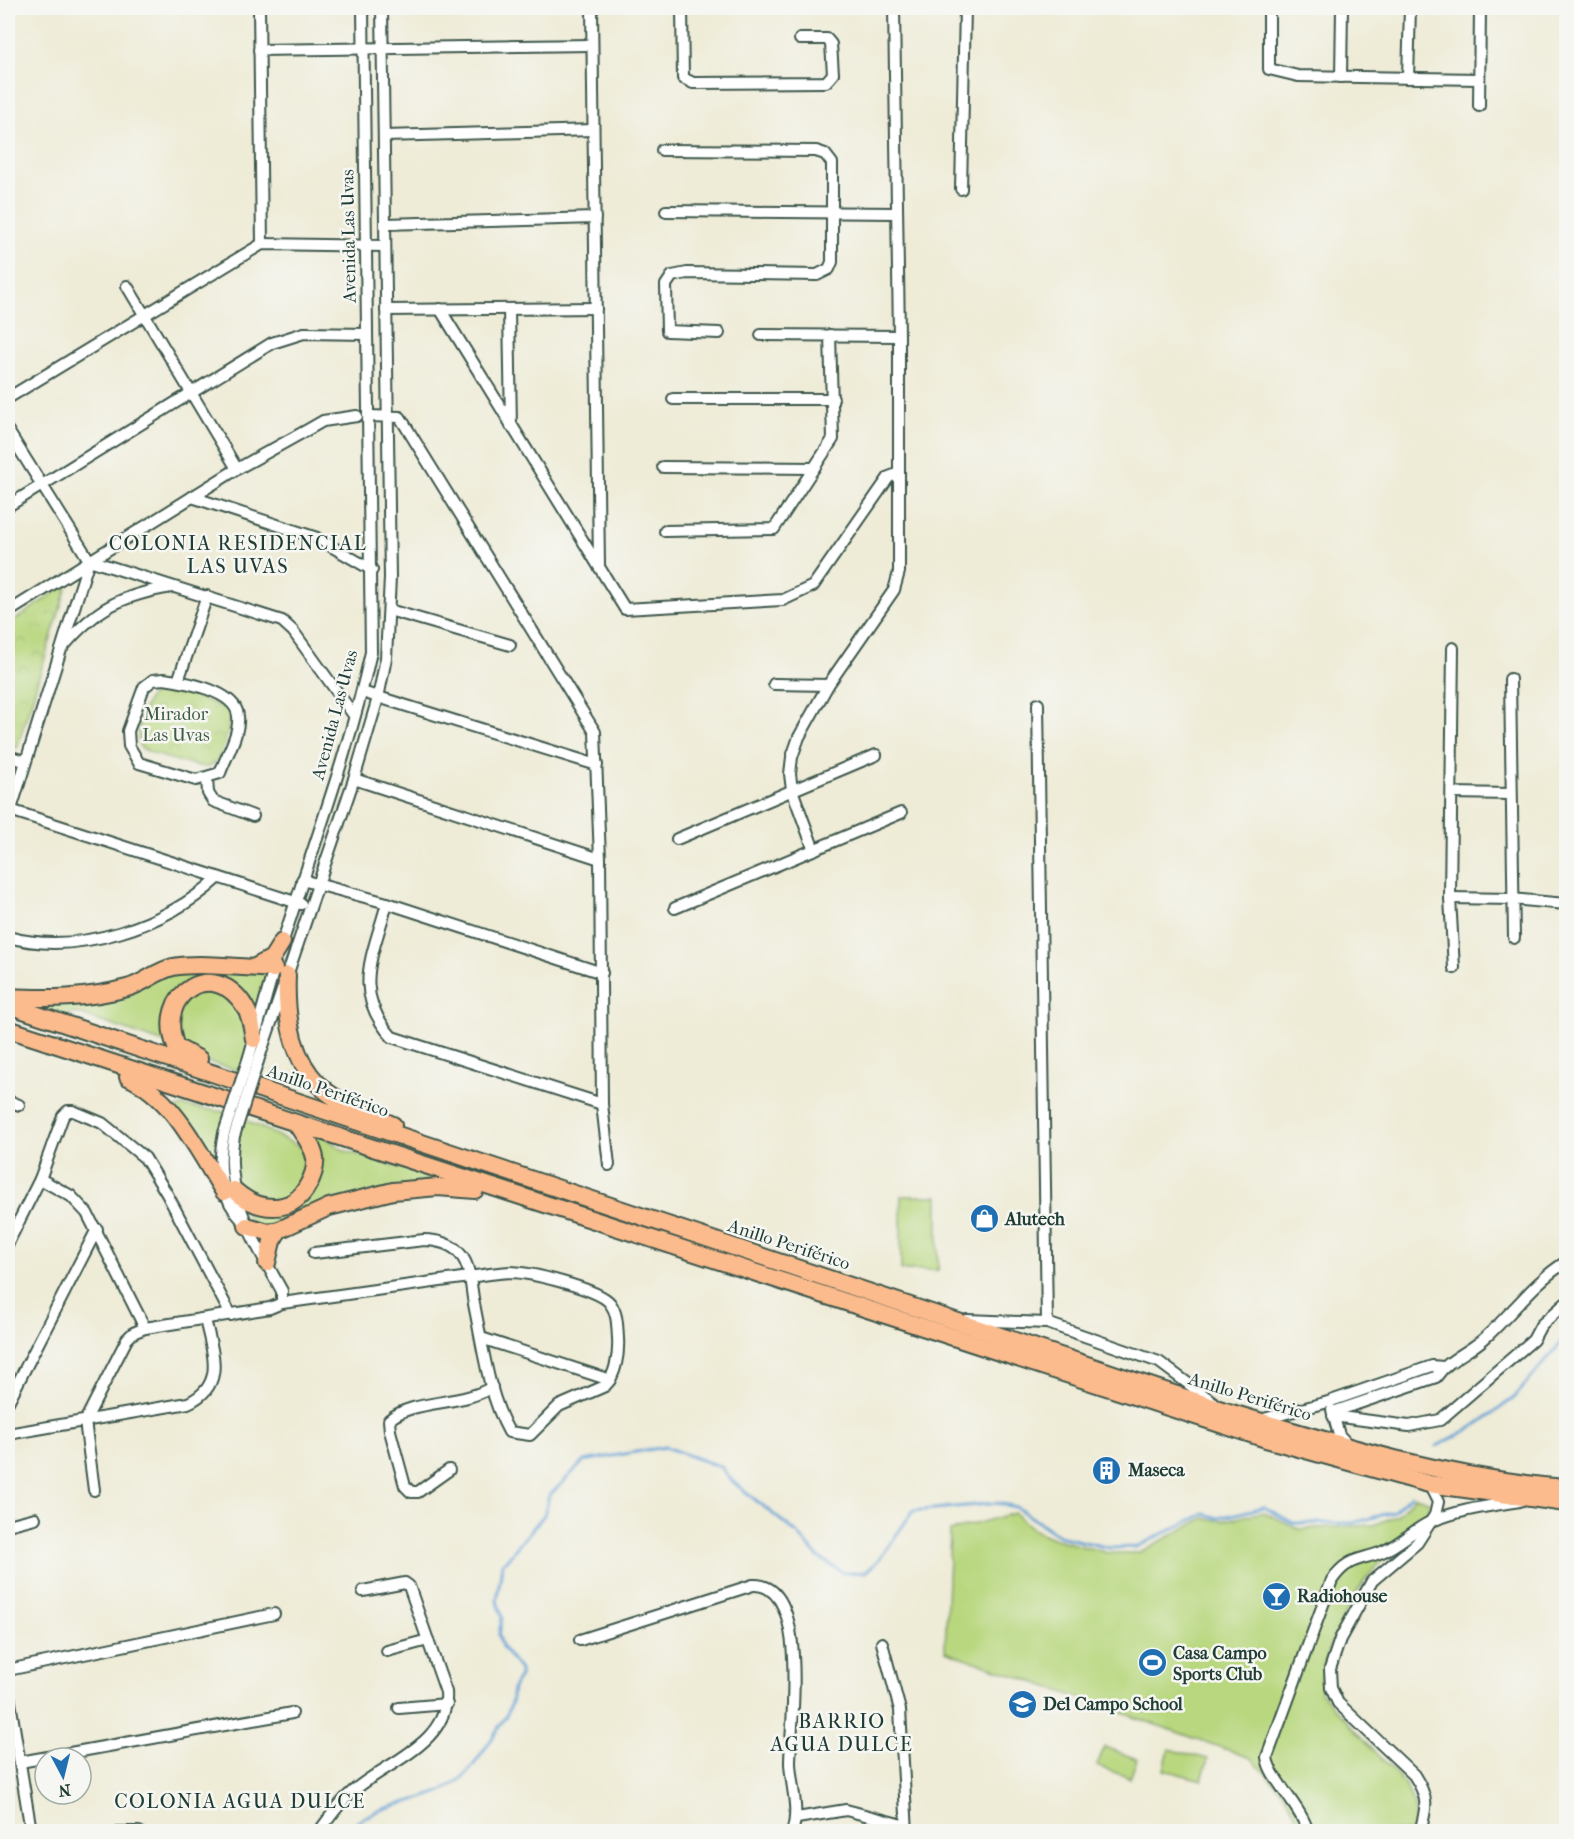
<svg xmlns="http://www.w3.org/2000/svg" width="1574" height="1839" font-family="'IM FELL French Canon',serif">
<style>
.grass{fill:#b8d77e;stroke:#6c8a59;stroke-width:1.5}
.park{fill:url(#park-crowns);stroke:#6c8a59;stroke-width:1.5}
.lines{fill:none;stroke-linecap:round;stroke-linejoin:round}
.stream{stroke:#64a1d5;stroke-width:3}
.minor-casing{stroke:#3e574c;stroke-width:14}
.highway-casing{stroke:#3e574c;stroke-width:20}
.minor{stroke:#fff;stroke-width:10}
.highway{stroke:#fbbb8d;stroke-width:16}
.minor-bridge-casing{stroke:#3e574c;stroke-width:14;stroke-linecap:butt}
.minor-bridge{stroke:#fff;stroke-width:10}
.labels{text-anchor:middle;dominant-baseline:central;stroke-width:5;stroke-linejoin:round;paint-order:stroke}
.street-label{font-size:18px;fill:#1f3d34;stroke:#f6f6f2}
.park-label{font-size:18px;fill:#3e5c43;stroke:#f6f6f2}
.poi-label{font-size:18px;font-weight:bold;fill:#1f3d34;stroke:#f6f6f2;text-anchor:start}
.neighbourhood-label{font-size:20px;letter-spacing:1.5px;fill:#1f3d34;stroke:#f6f6f2}
</style>
<defs>
<pattern id="park-crowns" width="20" height="18" patternUnits="userSpaceOnUse" patternTransform="scale(1.5)"><rect width="20" height="18" fill="#b8d77e"/><path d="M2 6a3 3 0 1 1 6 0M12 15a3 3 0 1 1 6 0" fill="none" stroke="#9eb96e"/></pattern>
</defs>
<rect width="100%" height="100%" fill="#f6f6f2"/>
<filter id="ink" filterUnits="userSpaceOnUse"><feTurbulence type="fractalNoise" baseFrequency=".0167" numOctaves="2"/><feDisplacementMap in="SourceGraphic" scale="12" xChannelSelector="R" yChannelSelector="G"/><feConvolveMatrix kernelMatrix="1 2 1 2 8 2 1 2 1" color-interpolation-filters="sRGB"/></filter>
<filter id="wash" filterUnits="userSpaceOnUse"><feTurbulence type="fractalNoise" baseFrequency=".008" numOctaves="4" result="noise"/><feDisplacementMap in="SourceGraphic" scale="24" xChannelSelector="R" yChannelSelector="G"/><feGaussianBlur stdDeviation="1.35" result="paint"/><feColorMatrix in="noise" values="0 0 0 0 0 0 0 0 0 0 0 0 0 0 0 0 0 1.4 0 .05"/><feComposite in="paint" operator="in"/></filter>
<g filter="url(#wash)">
<rect width="100%" height="100%" fill="#eeebd6"/>
<g class="grass">
<polygon points="274,969 244,1072 207,1062 176,1047 76,1013 47,1018 28,998 47,999 154,974"/>
<polygon points="182,1106 225,1112 246,1120 302,1148 310,1144 316,1131 343,1150 402,1168 423,1166 443,1172 438,1187 257,1230 170,1111"/>
<rect x="901" y="1196" width="37" height="74"/>
<path d="M 1415,1496 L 1430,1502 C 1421,1544 1388,1548 1366,1579 C 1346,1607 1320,1658 1321,1693 L 1400,1778 C 1410,1793 1422,1814 1410,1831 L 1301,1831 C 1297,1805 1270,1777 1251,1758 L 945,1651 L 950,1531 L 1014,1513 L 1034,1530 L 1055,1539 L 1108,1553 L 1138,1553 L 1204,1518 L 1222,1521 L 1264,1512 L 1299,1529 L 1374,1525 L 1398,1515 Z"/>
<polygon points="1104,1747 1137,1759 1130,1778 1097,1766"/>
<polygon points="1169,1749 1208,1759 1202,1780 1164,1770"/>
</g>
<g class="park">
<polygon points="68,583 17,748 8,744 8,625"/>
<path d="M 160,687 L 169,687 L 229,709 C 232,721 223,766 207,767 C 196,767 149,754 140,747 C 134,730 145,696 160,687 Z"/>
</g>
<g class="lines">
<g class="stream">
<polyline points="1437,1446 1473,1427 1514,1398 1566,1337"/>
<path d="M 347,1832 C 377,1797 432,1808 465,1775 C 477,1763 501,1725 509,1710 C 515,1696 508,1690 520,1677 L 520,1670 L 502,1647 L 499,1635 L 502,1617 L 497,1601 L 502,1565 L 544,1515 L 549,1496 L 584,1461 L 665,1447 L 721,1467 L 732,1481 L 798,1534 L 818,1557 L 844,1573 L 866,1572 L 881,1557 L 913,1511 L 997,1503 L 1016,1507 L 1059,1536 L 1110,1548 L 1136,1547 L 1204,1514 L 1219,1518 L 1264,1507 L 1293,1523 L 1353,1523 L 1393,1512 L 1411,1495"/>
</g>
</g>
</g>
<g filter="url(#ink)">
<g class="lines">
<defs>
<g id="minor">
<polyline points="259,8 262,244"/>
<polyline points="592,8 599,566"/>
<polyline points="682,8 683,78 693,83 826,82 833,74 831,44 827,39 800,39"/>
<polyline points="1269,8 1269,69 1298,76 1479,79"/>
<polyline points="259,50 592,45"/>
<polyline points="1341,77 1342,8"/>
<polyline points="1408,78 1410,8"/>
<polyline points="1479,106 1480,8"/>
<polyline points="385,136 593,130"/>
<polyline points="662,150 816,151 825,154 832,163 832,262 829,269 817,275 687,273 672,276 666,285 667,331 719,333"/>
<polyline points="961,189 965,8"/>
<polyline points="666,211 897,213"/>
<polyline points="385,224 595,218"/>
<polyline points="127,286 237,469"/>
<polyline points="440,309 625,609 783,600 813,586 889,477 897,474"/>
<polyline points="509,309 511,426"/>
<polyline points="386,310 596,308"/>
<polyline points="761,335 899,336"/>
<polyline points="8,398 262,244 385,246"/>
<polyline points="673,399 833,399"/>
<polyline points="368,416 400,417 595,732 600,859 602,1104 609,1165"/>
<polyline points="8,431 89,560 282,621 293,631 353,714"/>
<polyline points="663,467 814,468"/>
<polyline points="192,497 317,538 372,570"/>
<polyline points="8,506 272,343 304,333 367,334"/>
<polyline points="665,531 774,529 833,439 830,335"/>
<polyline points="389,610 510,645"/>
<polyline points="8,612 237,469 309,429 323,421 357,416"/>
<path d="M 63,647 C 96,608 122,595 172,587"/>
<polyline points="1453,648 1450,898 1454,968"/>
<path d="M 164,679 C 185,682 236,691 238,716 C 240,734 226,756 220,773 L 196,780 L 139,763 L 129,746 L 128,731 L 144,687 L 153,680 Z"/>
<polyline points="1510,679 1514,938"/>
<polyline points="178,681 207,596"/>
<polyline points="774,684 828,685"/>
<polyline points="362,692 597,765"/>
<polyline points="1038,704 1047,1323"/>
<polyline points="8,756 24,761"/>
<polyline points="207,778 208,793 213,801 253,816"/>
<polyline points="354,779 600,859"/>
<polyline points="1452,793 1511,794"/>
<polyline points="10,810 301,904"/>
<polyline points="8,819 89,560"/>
<polyline points="677,839 876,755"/>
<polyline points="814,850 792,790 790,774 792,757 799,737 828,685 894,590 899,572 899,336 894,8"/>
<polyline points="302,880 387,903 602,973"/>
<polyline points="1450,898 1512,899 1566,904"/>
<path d="M 387,903 C 373,956 351,991 392,1037 L 602,1104"/>
<polyline points="675,908 901,813"/>
<path d="M 8,937 C 78,956 166,926 218,878"/>
<path d="M 281,947 C 312,850 349,752 371,652 L 363,8"/>
<polyline points="249,1057 275,965"/>
<polyline points="258,1061 354,779 378,698 386,658 390,578 382,8"/>
<polyline points="8,1101 19,1105"/>
<path d="M 224,1133 C 217,1165 219,1196 243,1221"/>
<path d="M 234,1136 C 223,1194 255,1242 282,1291 L 282,1303"/>
<polyline points="40,1179 71,1196 87,1213 145,1328"/>
<polyline points="8,1243 40,1179 63,1116 68,1111 73,1111 102,1123 145,1158 167,1194 231,1315"/>
<polyline points="967,1320 1047,1323 1159,1362 1213,1402"/>
<polyline points="481,1338 610,1380"/>
<polyline points="8,1402 97,1229"/>
<polyline points="1332,1410 1339,1435 1350,1447"/>
<path d="M 1333,1412 L 1436,1377 C 1448,1359 1472,1351 1487,1336 C 1514,1311 1535,1281 1566,1262"/>
<polyline points="1333,1416 1409,1426 1440,1420 1533,1340 1541,1325 1566,1303"/>
<polyline points="1260,1420 1328,1402 1432,1366 1443,1367"/>
<path d="M 8,1434 L 188,1403 C 227,1385 212,1352 205,1319"/>
<path d="M 449,1470 L 418,1492 L 411,1492 L 405,1486 L 390,1431 L 389,1420 C 412,1399 463,1406 492,1387"/>
<path d="M 94,1490 L 85,1421 L 127,1339 L 133,1333 L 145,1328 L 270,1308 L 282,1303 L 469,1277 C 482,1275 496,1273 510,1272 C 529,1272 599,1289 610,1303 C 618,1314 617,1326 618,1338 C 619,1354 616,1375 605,1386 L 559,1406 L 530,1435 L 509,1432 C 488,1394 483,1347 474,1304 C 471,1289 471,1267 461,1255 C 453,1244 437,1240 424,1240 L 314,1253"/>
<polyline points="8,1525 35,1518"/>
<path d="M 580,1640 L 753,1585 C 811,1582 790,1728 790,1763 C 791,1787 800,1809 792,1832"/>
<polyline points="882,1643 900,1710 907,1832"/>
<polyline points="387,1651 428,1640"/>
<polyline points="8,1670 274,1614"/>
<polyline points="8,1690 31,1831"/>
<polyline points="399,1708 447,1704"/>
<polyline points="20,1762 292,1713"/>
<polyline points="797,1818 846,1810 906,1826"/>
<polyline points="119,1832 139,1832"/>
<path d="M 319,1832 C 329,1818 339,1803 352,1792 C 384,1763 450,1744 446,1692 L 409,1586 L 405,1583 L 363,1591"/>
<path d="M 1308,1832 C 1301,1806 1269,1778 1267,1757 L 1332,1580 C 1348,1557 1359,1561 1382,1552 C 1399,1545 1413,1530 1430,1522 C 1457,1510 1490,1506 1519,1501"/>
<path d="M 1420,1832 C 1427,1807 1429,1798 1414,1775 L 1338,1703 L 1331,1688 L 1330,1669 L 1340,1639 L 1372,1581 L 1417,1543 L 1435,1515 L 1438,1502 L 1429,1484"/>
</g>
<g id="highway">
<polyline points="255,967 272,958 282,942"/>
<path d="M 287,975 C 285,1022 294,1075 339,1100 C 356,1110 375,1117 393,1125"/>
<path d="M 8,997 C 48,999 87,999 127,988 C 143,984 156,971 173,967 C 199,962 246,968 274,969"/>
<path d="M 8,1005 L 1222,1410 C 1335,1444 1449,1479 1566,1488"/>
<polyline points="8,1029 1266,1439 1429,1484 1566,1503"/>
<path d="M 199,1059 L 176,1047 C 154,992 215,957 245,1007 C 251,1016 252,1028 254,1039"/>
<path d="M 128,1077 C 174,1098 198,1151 224,1192"/>
<path d="M 234,1190 C 257,1211 292,1216 308,1185 C 312,1178 316,1167 315,1158 C 313,1146 304,1135 297,1125"/>
<polyline points="247,1226 268,1232 279,1230 329,1207 393,1191 438,1187 475,1190"/>
<polyline points="267,1263 272,1241 279,1230"/>
</g>
</defs>
<use href="#minor" class="minor-casing"/>
<use href="#highway" class="highway-casing"/>
<use href="#minor" class="minor"/>
<use href="#highway" class="highway"/>
<defs>
<g id="minor-bridge">
<polyline points="224,1133 249,1057"/>
<polyline points="234,1136 258,1061"/>
</g>
</defs>
<use href="#minor-bridge" class="minor-bridge-casing"/>
<use href="#minor-bridge" class="minor-bridge"/>
</g>
</g>
<defs>
<symbol id="shop-disc" viewBox="-11 -11 22 22"><circle r="9.5" fill="#1f6fb2" stroke="#f6f6f2"/><path d="M-5-2.5h2.3a2.7 3.5 0 0 1 5.4 0H5L5.5 6h-11ZM-1.5-2.5h3a1.5 2.3 0 0 0-3 0Z" fill="#fff"/></symbol>
<symbol id="building-disc" viewBox="-11 -11 22 22"><circle r="9.5" fill="#1f6fb2" stroke="#f6f6f2"/><path d="M-4-6H4V6H1V3H-1V6H-4ZM-2.5-4.3h1.7v1.8h-1.7ZM.8-4.3h1.7v1.8H.8ZM-2.5-1h1.7V.8h-1.7ZM.8-1h1.7V.8H.8Z" fill="#fff"/></symbol>
<symbol id="bar-disc" viewBox="-11 -11 22 22"><circle r="9.5" fill="#1f6fb2" stroke="#f6f6f2"/><path d="M-6-5H6L.8 .8V4.5H3.5V6h-7V4.5H-.8V.8Z" fill="#fff"/></symbol>
<symbol id="stadium-disc" viewBox="-11 -11 22 22"><circle r="9.5" fill="#1f6fb2" stroke="#f6f6f2"/><path d="M0-5a6.5 5 0 1 0 0 10a6.5 5 0 1 0 0-10ZM-3.5-1.8h7v3.6h-7Z" fill="#fff"/></symbol>
<symbol id="school-disc" viewBox="-11 -11 22 22"><circle r="9.5" fill="#1f6fb2" stroke="#f6f6f2"/><path d="M0-5L7-2L0 1L-7-2ZM-4 1L0 2.5L4 1V4Q0 6-4 4Z" fill="#fff"/></symbol>
</defs>
<g fill-rule="evenodd">
<use href="#shop-disc" x="968" y="1202" width="33" height="33"/>
<use href="#building-disc" x="1090" y="1454" width="33" height="33"/>
<use href="#bar-disc" x="1260" y="1580" width="33" height="33"/>
<use href="#stadium-disc" x="1136" y="1646" width="33" height="33"/>
<use href="#school-disc" x="1006" y="1688" width="33" height="33"/>
</g>
<g class="labels">
<g class="street-label">
<text transform="translate(349 236) rotate(-91)">Avenida Las Uvas</text>
<text transform="translate(335 715) rotate(-75)">Avenida Las Uvas</text>
<text transform="translate(328 1091) rotate(19)">Anillo Periférico</text>
<text transform="translate(789 1245) rotate(18)">Anillo Periférico</text>
<text transform="translate(1250 1397) rotate(17)">Anillo Periférico</text>
</g>
<g class="park-label">
<text x="176" y="714">Mirador<tspan x="176" dy="21">Las Uvas</tspan></text>
</g>
<g class="poi-label">
<text x="1005" y="1219">Alutech</text>
<text x="1128" y="1470">Maseca</text>
<text x="1297" y="1596">Radiohouse</text>
<text x="1173" y="1653">Casa Campo<tspan x="1173" dy="21">Sports Club</tspan></text>
<text x="1043" y="1704">Del Campo School</text>
</g>
<g class="neighbourhood-label">
<text x="238" y="543">COLONIA RESIDENCIAL<tspan x="238" dy="23">LAS UVAS</tspan></text>
<text x="842" y="1721">BARRIO<tspan x="842" dy="23">AGUA DULCE</tspan></text>
<text x="240" y="1801">COLONIA AGUA DULCE</text>
</g>
</g>
<rect width="1574" height="1839" fill="none" stroke="#f6f6f2" stroke-width="30"/>
<g transform="translate(63 1776) rotate(173)"><circle r="28" fill="#f6f6f2" stroke="#a0aca6" stroke-width="1.5"/>
<path d="M0-4.5L10 22L0 15L-10 22Z" fill="#1f6fb2"/>
<text y="-9" font-size="16" font-weight="bold" text-anchor="middle" fill="#1f3d34">N</text>
</g>
</svg>
